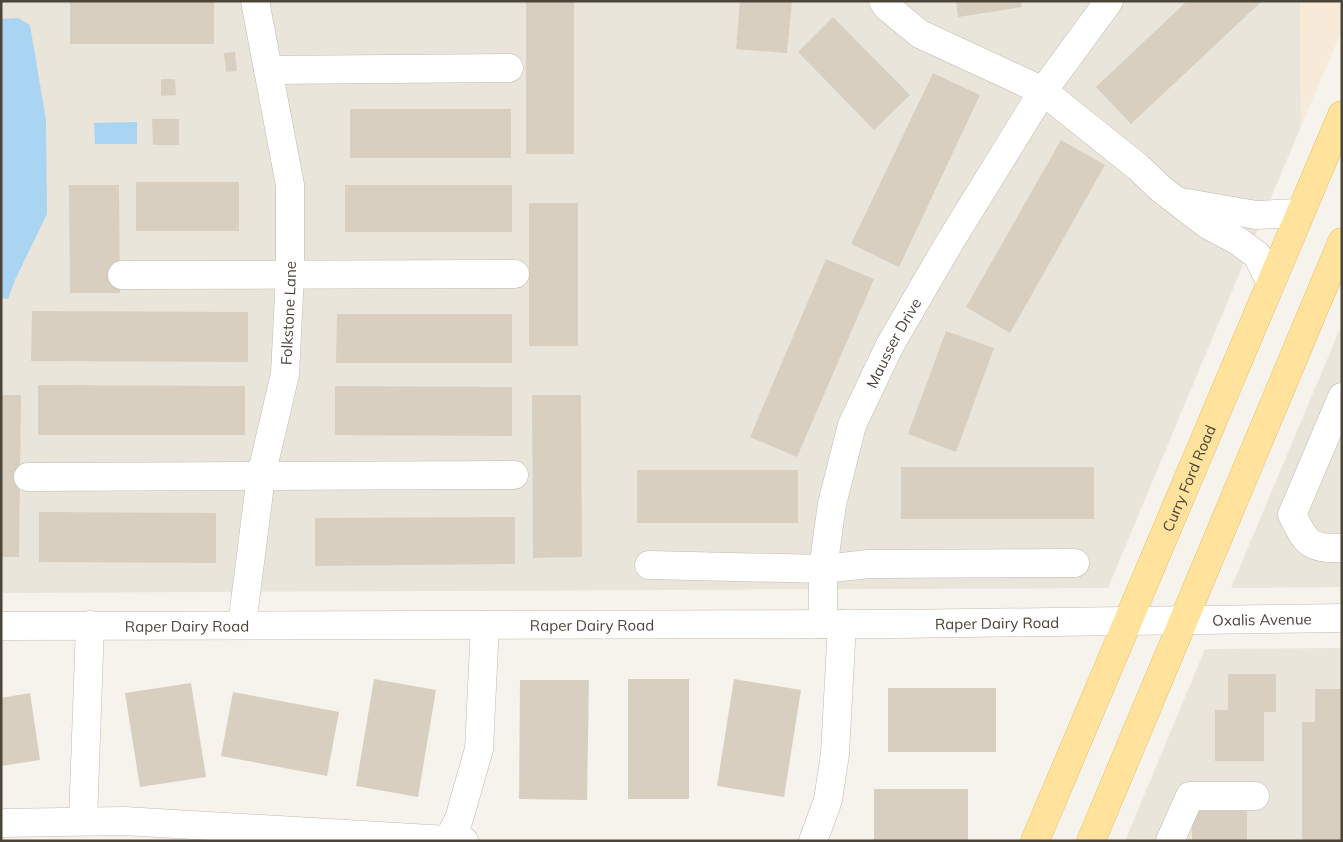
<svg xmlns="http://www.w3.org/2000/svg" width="1343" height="842" font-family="Mulish,sans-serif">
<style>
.residential{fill:#eae5da}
.commercial{fill:#f7ead8}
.water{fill:#a9d4f2}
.building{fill:#d8cfc1}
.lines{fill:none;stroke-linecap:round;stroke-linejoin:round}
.minor-casing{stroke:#c2bbae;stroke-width:29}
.major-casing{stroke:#e6c16a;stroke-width:29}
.minor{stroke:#fff;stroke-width:28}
.major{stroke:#ffe39c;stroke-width:28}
.labels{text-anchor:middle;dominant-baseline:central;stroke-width:4;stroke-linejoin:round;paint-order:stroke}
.street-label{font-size:15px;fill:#4b4439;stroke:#fff}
</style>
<rect width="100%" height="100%" fill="#f6f3ec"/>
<g class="residential">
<polygon points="1,1 1300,1 1301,126 1108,588 1,593"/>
<polygon points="1342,324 1342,587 1231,588"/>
<polygon points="1342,648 1342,841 1125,841 1205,649"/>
</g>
<polygon class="commercial" points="1300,1 1342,1 1342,30 1301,126"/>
<g class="water">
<polygon points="18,18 30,25 46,120 47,214 15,280 8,299 1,298 1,19"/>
<polygon points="137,122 137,144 95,144 94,123"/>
</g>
<g class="building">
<rect x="70" y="1" width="144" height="43"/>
<rect x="526" y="1" width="48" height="153"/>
<polygon points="740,1 792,1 787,53 736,49"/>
<polygon points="956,1 1021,1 1022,7 958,17"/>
<polygon points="1187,1 1262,1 1131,124 1096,87"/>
<polygon points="833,17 910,95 874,130 798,52"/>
<polygon points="235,52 237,71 226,72 224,53"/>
<polygon points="933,73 980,95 899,267 851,244"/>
<polygon points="161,79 175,79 176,95 161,96"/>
<rect x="350" y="109" width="161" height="49"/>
<polygon points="152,119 179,119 179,145 153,145"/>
<polygon points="1061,140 1105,165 1010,333 966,307"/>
<rect x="136" y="182" width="103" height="49"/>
<polygon points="69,185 119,185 120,293 70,293"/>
<rect x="345" y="185" width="167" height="47"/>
<rect x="529" y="203" width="49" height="143"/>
<polygon points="826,259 874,279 797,457 750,437"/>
<polygon points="32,311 248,312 248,362 31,361"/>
<polygon points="337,314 512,314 512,363 336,363"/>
<polygon points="946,331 994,348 956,452 908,434"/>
<polygon points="38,385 245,386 245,435 38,435"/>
<polygon points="335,386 512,387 512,436 335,435"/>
<polygon points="1,395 21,395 19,557 1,557"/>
<polygon points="532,395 581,395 582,557 533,558"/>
<rect x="901" y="467" width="193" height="52"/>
<rect x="637" y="470" width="161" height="53"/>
<polygon points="39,512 216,513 216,563 39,562"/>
<polygon points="515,517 515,564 315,566 315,518"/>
<polygon points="1228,674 1276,674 1276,712 1264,712 1264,761 1215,761 1215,710 1228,710"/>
<polygon points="374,679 436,690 418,797 356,786"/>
<rect x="628" y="679" width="61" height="120"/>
<polygon points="734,679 801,690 784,797 717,786"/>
<polygon points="520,680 589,680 587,800 519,799"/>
<polygon points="191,683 206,777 140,787 125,693"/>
<rect x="888" y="688" width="108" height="64"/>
<polygon points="1315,689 1342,689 1342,841 1302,841 1302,722 1315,722"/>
<polygon points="233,692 339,712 327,776 221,756"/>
<polygon points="30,693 40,760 1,766 1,698"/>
<rect x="874" y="789" width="94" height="52"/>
<rect x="1192" y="811" width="55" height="30"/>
</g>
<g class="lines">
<defs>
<g id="minor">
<polyline points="883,1 887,7 920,34 1043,91 1138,167 1161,189 1208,225 1238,241 1257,255 1271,283"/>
<polyline points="268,70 509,68"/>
<polyline points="1181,202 1256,215 1299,213"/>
<polyline points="122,275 515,274"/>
<path d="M 1342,397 L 1292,515 C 1307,543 1308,549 1342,548"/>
<polyline points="28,477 514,475"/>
<polyline points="649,565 823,569 869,564 1075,563"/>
<path id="s1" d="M 823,624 L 823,569 L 832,504 L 852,425 L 890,345 L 948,245 L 1043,91 L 1109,1"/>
<path id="s2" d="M 242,625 L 261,476 L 285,374 L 290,274 L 290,185 L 255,1"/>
<path id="s3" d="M 1,626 L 897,624 L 1342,618"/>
<polyline points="83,821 90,625"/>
<polyline points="1,823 124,821 464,841"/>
<polyline points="448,840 459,819 479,749 485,625"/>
<polyline points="813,841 828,800 835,754 842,624"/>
<polyline points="1170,841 1190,796 1255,796"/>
</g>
<g id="major">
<path id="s4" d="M 1035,841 L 1342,115"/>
<polyline points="1091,841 1342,242"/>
</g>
</defs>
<use href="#minor" class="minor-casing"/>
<use href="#major" class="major-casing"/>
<use href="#minor" class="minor"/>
<use href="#major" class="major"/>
</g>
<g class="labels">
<g class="street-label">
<text stroke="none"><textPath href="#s2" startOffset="316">Folkstone Lane</textPath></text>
<text stroke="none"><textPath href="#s1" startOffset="294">Mausser Drive</textPath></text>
<text stroke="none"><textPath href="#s4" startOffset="394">Curry Ford Road</textPath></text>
<text stroke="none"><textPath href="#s3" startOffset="1261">Oxalis Avenue</textPath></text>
<text stroke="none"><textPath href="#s3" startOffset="996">Raper Dairy Road</textPath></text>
<text stroke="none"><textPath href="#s3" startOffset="591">Raper Dairy Road</textPath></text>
<text stroke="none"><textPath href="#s3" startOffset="186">Raper Dairy Road</textPath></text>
</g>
</g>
<rect width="1343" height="842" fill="none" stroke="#4b4439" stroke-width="5"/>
</svg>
